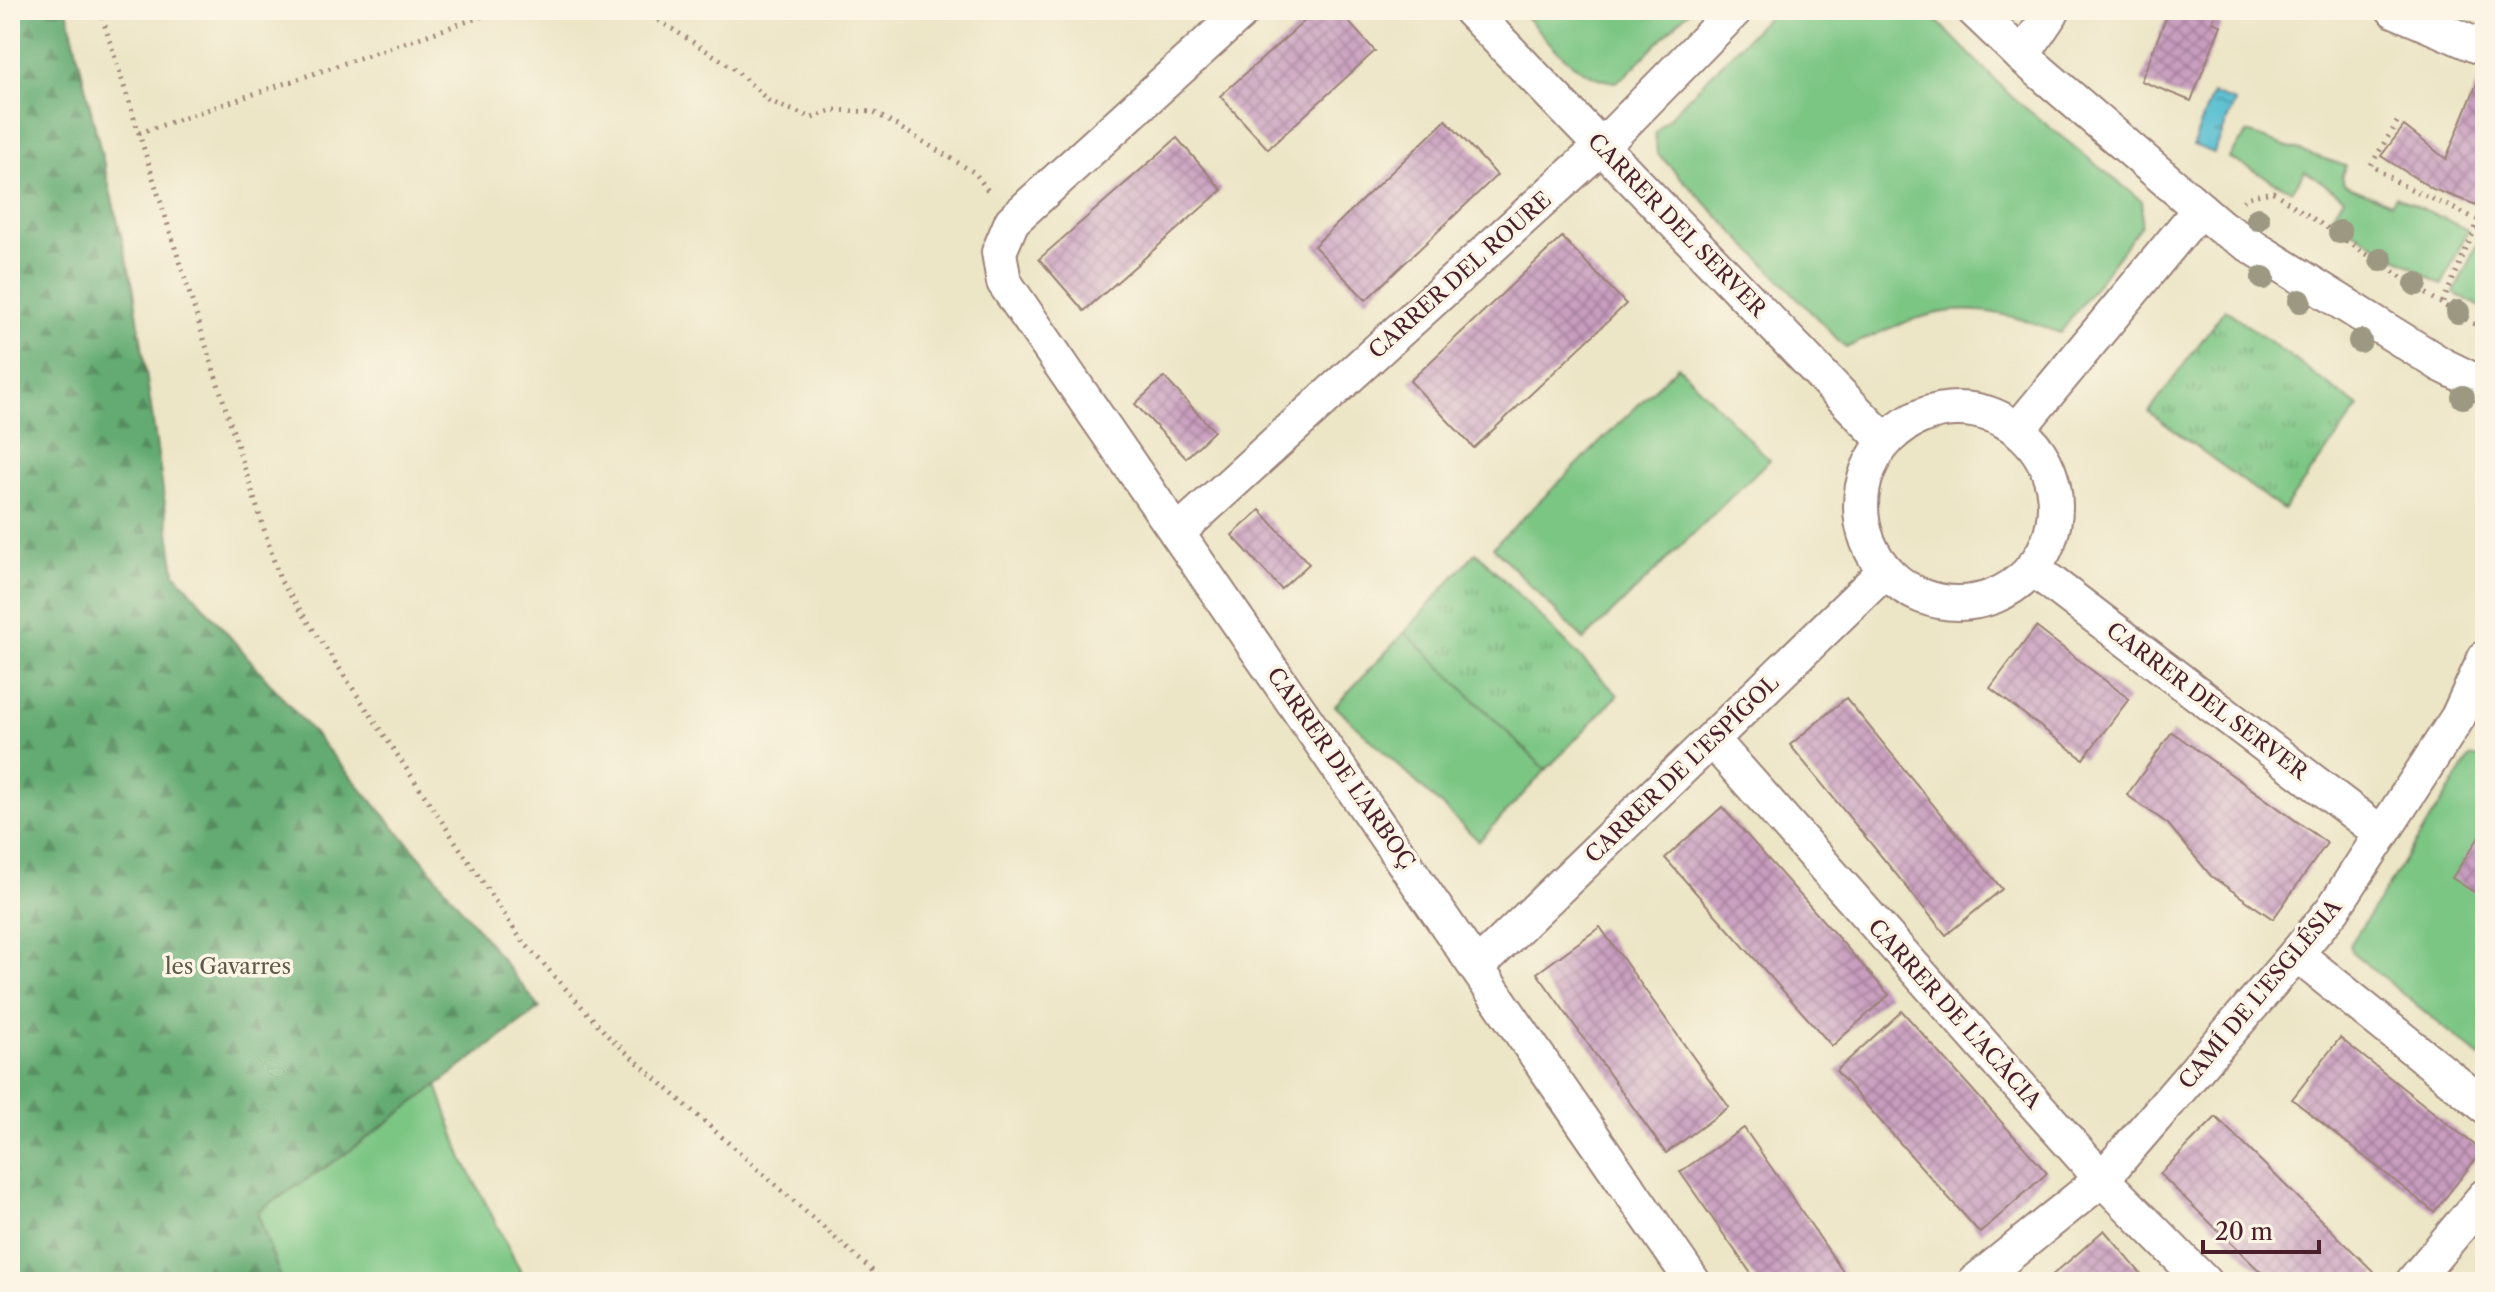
<svg xmlns="http://www.w3.org/2000/svg" width="2495" height="1292" font-family="'Libre Caslon Text',serif">
<style>
.green{fill:#7bc684;stroke:#627258;stroke-width:2}
.forest{fill:url(#forest-firs);stroke:#57654e;stroke-width:2}
.park{fill:url(#park-tufts);stroke:#627258;stroke-width:2}
.water{fill:url(#water-ripples);stroke:#4f6e7e;stroke-width:2}
.building{fill:url(#building-cross-hatch)}
.lines{fill:none;stroke-linecap:round;stroke-linejoin:round}
.street-casing{stroke:#9b8278;stroke-width:38}
.path{stroke:#9b8278;stroke-width:5;stroke-dasharray:2 6;stroke-linecap:butt}
.street{stroke:#fff;stroke-width:34}
.tree{fill:#9c9882}
.labels{text-anchor:middle;dominant-baseline:central;stroke-width:7;stroke-linejoin:round;paint-order:stroke}
.street-label{font-size:22px;fill:#4a1f2b;stroke:#fcf5e5}
.park-label{font-size:22px;fill:#5b594a;stroke:#fcf5e5}
</style>
<defs>
<pattern id="forest-firs" width="22" height="20" patternUnits="userSpaceOnUse" patternTransform="scale(2)"><rect width="22" height="20" fill="#64ab72"/><path d="M5 1l3.5 6h-7zM16 11l3.5 6h-7z" fill="#548b5e"/></pattern>
<pattern id="park-tufts" width="24" height="20" patternUnits="userSpaceOnUse" patternTransform="scale(2)"><rect width="24" height="20" fill="#7bc684"/><path d="M3 7l-1-3M5 7V3M7 7l1-3M15 17l-1-3M17 17v-4M19 17l1-3" fill="none" stroke="#67a06c"/></pattern>
<pattern id="water-ripples" width="26" height="14" patternUnits="userSpaceOnUse" patternTransform="scale(2)"><rect width="26" height="14" fill="#54bed0"/><path d="M2 4q2-2 4 0t4 0M15 11q2-2 4 0t4 0" fill="none" stroke="#489aa9"/></pattern>
<pattern id="building-cross-hatch" width="8" height="8" patternUnits="userSpaceOnUse" patternTransform="scale(2)"><rect width="8" height="8" fill="#c89dbf"/><path d="M0 0l8 8M0 8l8-8" fill="none" stroke="#a47f9b"/></pattern>
</defs>
<rect width="100%" height="100%" fill="#fcf5e5"/>
<filter id="ink" filterUnits="userSpaceOnUse"><feTurbulence type="fractalNoise" baseFrequency=".0125" numOctaves="2"/><feDisplacementMap in="SourceGraphic" scale="16" xChannelSelector="R" yChannelSelector="G"/><feConvolveMatrix kernelMatrix="1 2 1 2 8 2 1 2 1" color-interpolation-filters="sRGB"/></filter>
<filter id="wash" filterUnits="userSpaceOnUse"><feTurbulence type="fractalNoise" baseFrequency=".006" numOctaves="4" result="noise"/><feDisplacementMap in="SourceGraphic" scale="32" xChannelSelector="R" yChannelSelector="G"/><feGaussianBlur stdDeviation="1.8" result="paint"/><feColorMatrix in="noise" values="0 0 0 0 0 0 0 0 0 0 0 0 0 0 0 0 0 1.4 0 .05"/><feComposite in="paint" operator="in"/></filter>
<g filter="url(#wash)">
<rect width="100%" height="100%" fill="#ece5c6"/>
<g class="green">
<path d="M 1520,10 L 1690,10 L 1626,75 L 1615,82 C 1573,77 1547,39 1520,10 Z"/>
<path d="M 1774,10 L 1926,10 L 2012,97 L 2142,201 L 2141,225 L 2060,333 C 1968,296 1933,307 1846,348 L 1657,153 L 1655,133 L 1664,123 Z"/>
<polygon points="2247,133 2346,166 2341,177 2344,184 2391,203 2396,196 2468,230 2442,285 2331,218 2344,197 2305,171 2292,191 2229,158"/>
<polygon points="2480,237 2485,240 2485,309 2454,293"/>
<polygon points="1678,366 1769,460 1584,640 1493,547"/>
<polygon points="1405,632 1546,770 1479,841 1335,706"/>
<polygon points="2479,757 2485,760 2485,1061 2353,953 2350,945 2470,758"/>
<polygon points="437,1085 463,1159 526,1282 282,1282 257,1212 344,1155"/>
</g>
<polygon class="forest" points="10,10 67,10 134,290 175,573 423,860 540,1008 344,1155 257,1212 282,1282 10,1282"/>
<g class="park">
<polygon points="2225,309 2359,407 2283,510 2149,412"/>
<polygon points="1476,552 1618,695 1546,770 1405,632"/>
</g>
<polygon class="water" points="2212,94 2235,102 2214,153 2193,145"/>
<g id="blocks">
<g class="building">
<polygon points="1317,10 1338,10 1375,51 1268,149 1220,96"/>
<polygon points="2169,10 2217,10 2212,22 2221,25 2191,101 2141,81"/>
<polygon points="2482,71 2485,72 2485,208 2433,189 2381,156 2404,126 2446,159"/>
<polygon points="1446,120 1497,175 1366,300 1314,246"/>
<polygon points="1177,138 1222,190 1084,311 1039,259"/>
<polygon points="1562,237 1626,304 1474,448 1410,381"/>
<polygon points="1164,377 1214,431 1186,458 1135,404"/>
<polygon points="1260,510 1309,564 1281,589 1232,535"/>
<polygon points="2036,627 2129,699 2083,759 1990,688"/>
<polygon points="1846,698 2002,889 1946,935 1790,745"/>
<polygon points="2172,732 2327,843 2273,919 2211,876 2168,824 2127,795"/>
<polygon points="1722,807 1889,995 1832,1046 1665,858"/>
<polygon points="2485,828 2485,899 2452,878"/>
<polygon points="1600,927 1729,1107 1666,1153 1537,973"/>
<polygon points="1902,1011 2047,1173 1980,1233 1836,1071"/>
<polygon points="2340,1038 2482,1151 2434,1212 2292,1099"/>
<polygon points="2216,1117 2376,1274 2368,1282 2271,1282 2160,1174"/>
<polygon points="1744,1128 1807,1219 1850,1282 1757,1282 1680,1172"/>
<polygon points="2104,1230 2148,1282 2044,1282 2076,1255"/>
</g>
</g>
</g>
<g filter="url(#ink)">
<use href="#blocks" fill-opacity="0" stroke="#9b8278" stroke-width="2"/>
<g class="lines">
<defs>
<g id="street">
<polyline points="1244,10 1012,221 999,252 1004,282 1693,1282"/>
<polyline points="1470,10 1884,440"/>
<polyline points="1974,10 2022,56 2221,227 2442,365 2485,386"/>
<polyline points="2394,10 2485,49"/>
<polyline points="2022,56 2053,10"/>
<circle cx="1958" cy="506" r="97"/>
<polyline points="2019,428 2200,209"/>
<polyline points="1177,533 1602,146 1735,10"/>
<polyline points="2032,568 2382,834"/>
<polyline points="1713,741 2102,1179 2204,1282"/>
<polyline points="2296,954 2485,1106"/>
<polyline points="1478,966 1885,571"/>
<polyline points="1975,1282 2102,1179 2296,954 2333,909 2458,717 2485,658"/>
<polyline points="2413,1282 2485,1196"/>
</g>
</defs>
<use href="#street" class="street-casing"/>
<g class="path">
<polyline points="100,10 280,580 520,938 609,1037 885,1282"/>
<polyline points="612,10 655,18 732,67 769,101 812,118 833,110 874,112 975,173 989,192"/>
<polyline points="2397,122 2371,165 2400,184 2485,223"/>
<polyline points="139,133 495,12 532,10"/>
<polyline points="2243,201 2247,197 2273,192 2442,304"/>
<polyline points="2479,220 2442,304 2485,331"/>
</g>
<use href="#street" class="street"/>
</g>
<g class="tree">
<circle cx="2258" cy="219" r="12"/>
<circle cx="2340" cy="232" r="12"/>
<circle cx="2381" cy="260" r="12"/>
<circle cx="2263" cy="278" r="12"/>
<circle cx="2416" cy="284" r="12"/>
<circle cx="2300" cy="301" r="12"/>
<circle cx="2458" cy="312" r="12"/>
<circle cx="2360" cy="341" r="12"/>
<circle cx="2463" cy="397" r="12"/>
</g>
</g>
<g class="labels">
<g class="street-label">
<text transform="translate(1677 225) rotate(46)">CARRER DEL SERVER</text>
<text transform="translate(1460 275) rotate(-42)">CARRER DEL ROURE</text>
<text transform="translate(2207 701) rotate(37)">CARRER DEL SERVER</text>
<text transform="translate(1341 768) rotate(55)">CARRER DE L'ARBOÇ</text>
<text transform="translate(1682 769) rotate(-44)">CARRER DE L'ESPÍGOL</text>
<text transform="translate(2260 994) rotate(-50)">CAMÍ DE L'ESGLÉSIA</text>
<text transform="translate(1955 1014) rotate(48)">CARRER DE L'ACÀCIA</text>
</g>
<g class="park-label">
<text x="228" y="966">les Gavarres</text>
</g>
</g>
<rect width="2495" height="1292" fill="none" stroke="#fcf5e5" stroke-width="40"/>
<path d="M2203 1240v12h116v-12" fill="none" stroke="#4a1f2b" stroke-width="4"/>
<text x="2215" y="1240" font-size="24" fill="#4a1f2b" stroke="#fcf5e5" stroke-width="6" paint-order="stroke">20 m</text>
</svg>
